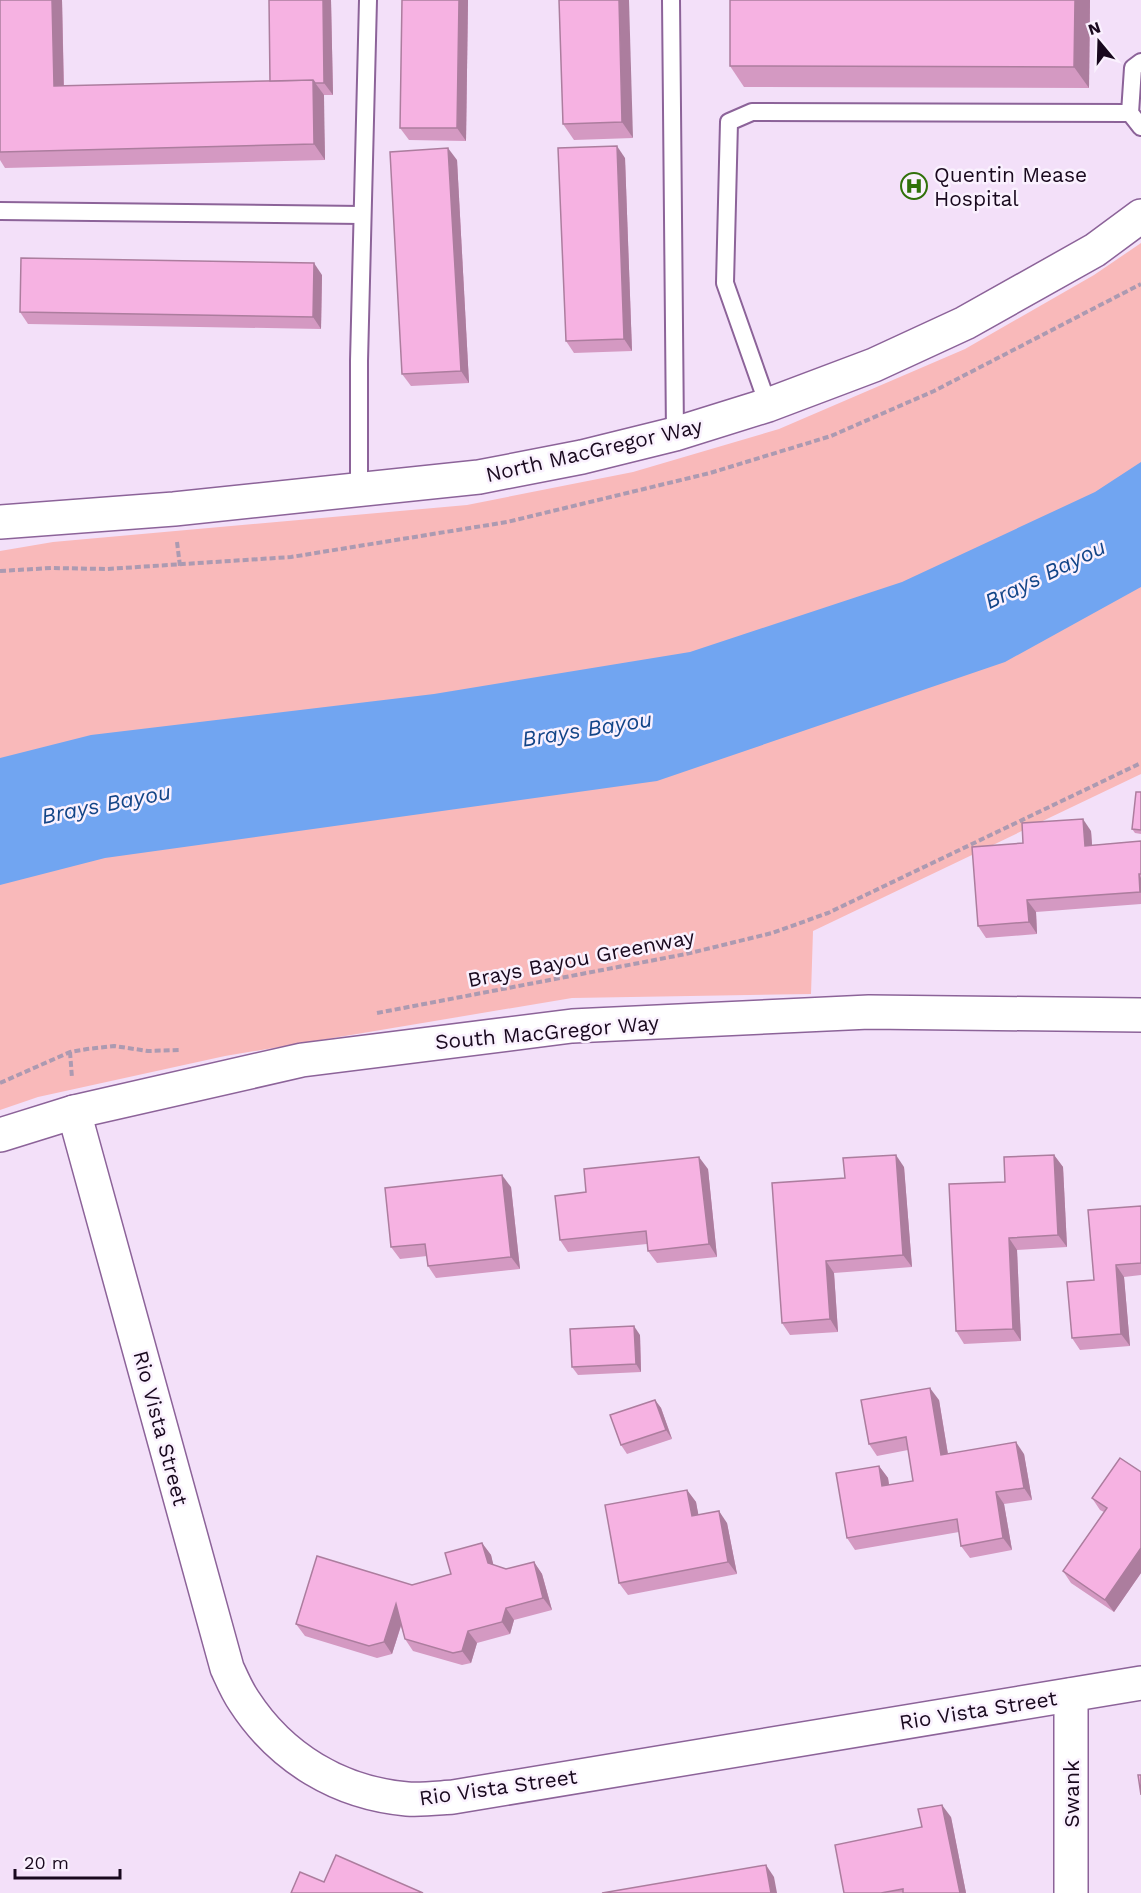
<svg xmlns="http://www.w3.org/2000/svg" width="1141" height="1893" font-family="'Work Sans',sans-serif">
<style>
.green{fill:#f9b9ba}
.water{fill:#71a5f1}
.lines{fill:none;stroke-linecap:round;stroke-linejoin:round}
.service-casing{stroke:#8c6399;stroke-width:20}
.minor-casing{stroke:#8c6399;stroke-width:36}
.secondary-casing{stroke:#8c6399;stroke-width:36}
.path{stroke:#ac9ab1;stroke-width:4;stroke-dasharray:6 3;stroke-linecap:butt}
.service{stroke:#fff;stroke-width:16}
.minor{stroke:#fff;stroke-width:33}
.secondary{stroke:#fff;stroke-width:33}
.wall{fill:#d499c2}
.shaded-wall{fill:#ac7d9e}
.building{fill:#f6b2e2;stroke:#ac7d9e;stroke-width:1.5}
.labels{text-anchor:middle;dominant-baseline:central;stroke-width:5;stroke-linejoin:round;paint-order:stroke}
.poi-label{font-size:21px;fill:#19091e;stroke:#faf1fe;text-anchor:start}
.street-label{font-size:21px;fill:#19091e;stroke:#faf1fe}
.water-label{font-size:22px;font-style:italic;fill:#134588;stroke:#faf1fe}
</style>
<rect width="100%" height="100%" fill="#f3e0f9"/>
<polygon class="green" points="1141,243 1141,774 813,931 811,994 572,998 225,1056 38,1097 0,1110 0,551 53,542 467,505 633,472 779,429 965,349 1094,275"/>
<polygon class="water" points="1141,462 1141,587 1005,662 657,781 105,858 0,885 0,758 91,735 434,694 690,652 902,582 1095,492"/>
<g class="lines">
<defs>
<g id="service">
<polyline points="671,0 675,434"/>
<polyline points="1141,62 1133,68 1130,113 1141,127"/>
<polyline points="0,211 362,215"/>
<polyline points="768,405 725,283 729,122 752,112 1130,113"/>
<polyline points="359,491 359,361 368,0"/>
</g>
<g id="minor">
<path d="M 74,1112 L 227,1668 C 232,1679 237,1691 244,1701 C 281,1758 339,1793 407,1799 C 422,1800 438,1798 453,1797 L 1141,1683"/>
<polyline points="1071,1893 1071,1695"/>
</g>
<g id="secondary">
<polyline points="0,522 174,509 479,477 582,457 675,434 768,405 874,365 965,323 1095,250 1141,216"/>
<polyline points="0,1135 74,1112 302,1060 572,1026 869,1012 1141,1015"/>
</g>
</defs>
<use href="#service" class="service-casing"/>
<use href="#minor" class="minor-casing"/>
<use href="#secondary" class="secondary-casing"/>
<g class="path">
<polyline points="177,542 180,566"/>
<polyline points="0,571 51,568 107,569 291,557 507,522 710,473 831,436 934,391 1141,284"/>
<polyline points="377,1013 686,954 772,933 828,913 1141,763"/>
<polyline points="70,1052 72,1078"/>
<polyline points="0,1083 70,1052 87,1049 114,1046 148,1051 181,1050"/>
</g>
<use href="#service" class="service"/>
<use href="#minor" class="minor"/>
<use href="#secondary" class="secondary"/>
</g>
<g class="wall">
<polygon points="0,0 62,0 64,86 270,81 269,0 331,0 333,95 323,95 325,160 5,168 0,160"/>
<polygon points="402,0 468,0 466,141 409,140 400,128"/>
<polygon points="559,0 633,138 574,140 563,124"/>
<polygon points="1090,0 1089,88 744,87 730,66"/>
<polygon points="625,158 632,351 574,353 566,341"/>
<polygon points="457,160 469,383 411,386 402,374"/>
<polygon points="322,275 321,329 28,324 20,312"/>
<polygon points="1141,792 1141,834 1135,833 1132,829"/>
<polygon points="1091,831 1092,845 1141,841 1141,904 1036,912 1037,934 986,938 978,926 1023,843"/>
<polygon points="1054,1155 1063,1167 1067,1247 1017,1250 1021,1341 964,1344 956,1331 1005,1182"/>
<polygon points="904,1167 912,1267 834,1273 838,1332 790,1335 782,1323 845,1178"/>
<polygon points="708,1169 717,1257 657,1263 648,1251 647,1244 568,1252 560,1240 586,1192"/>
<polygon points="511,1187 520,1269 436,1278 428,1266 427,1256 400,1259 391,1247"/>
<polygon points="1141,1206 1141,1275 1124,1277 1130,1346 1080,1350 1072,1338 1094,1280"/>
<polygon points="640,1335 641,1372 578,1375 572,1367"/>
<polygon points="655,1400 661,1408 672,1439 627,1454 621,1445"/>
<polygon points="939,1400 948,1454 1024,1454 1032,1500 1004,1504 1012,1550 970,1558 961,1546 959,1532 855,1550 847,1538 879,1466 888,1478 889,1485 913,1481 908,1450 877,1456 869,1444"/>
<polygon points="1141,1472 1141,1573 1114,1612 1071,1583 1063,1571 1104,1512 1100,1510 1092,1498"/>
<polygon points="687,1490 696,1502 698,1515 727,1523 737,1574 628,1595 619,1583"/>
<polygon points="482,1543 491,1555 493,1565 506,1569 534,1562 542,1574 552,1610 514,1620 510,1634 477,1643 471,1663 462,1665 413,1651 405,1639 401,1626 392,1654 377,1658 305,1636 296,1624 451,1574"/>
<polygon points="951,1817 966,1893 844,1893 922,1827"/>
</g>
<g class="shaded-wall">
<polygon points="52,0 62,0 64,102 54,86"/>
<polygon points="323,0 331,0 333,95 324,83"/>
<polygon points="459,0 468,0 466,141 457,128"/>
<polygon points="619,0 629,0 633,138 622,122"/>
<polygon points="1075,0 1090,0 1089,88 1074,67"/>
<polygon points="313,80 324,95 325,160 314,144"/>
<polygon points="617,146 625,158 632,351 624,339"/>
<polygon points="448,148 457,160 469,383 461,371"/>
<polygon points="314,263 322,275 321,329 313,317"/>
<polygon points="1083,819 1091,831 1093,858 1085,846"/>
<polygon points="1139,874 1141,878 1141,893 1140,892"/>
<polygon points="1027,900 1036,912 1037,934 1029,922"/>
<polygon points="896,1155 904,1167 912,1267 903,1255"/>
<polygon points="1054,1155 1063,1167 1067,1247 1058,1235"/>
<polygon points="699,1157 708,1169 717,1257 709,1244"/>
<polygon points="502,1175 511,1187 520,1269 511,1257"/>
<polygon points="1009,1238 1017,1250 1021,1341 1013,1329"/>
<polygon points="826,1261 834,1273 838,1332 830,1319"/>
<polygon points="1116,1265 1124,1277 1130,1346 1121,1334"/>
<polygon points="634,1326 640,1335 641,1372 636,1364"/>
<polygon points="930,1388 939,1400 950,1467 941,1455"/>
<polygon points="655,1400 661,1408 672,1439 666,1430"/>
<polygon points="1016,1442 1024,1454 1032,1500 1024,1488"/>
<polygon points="879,1466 888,1478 891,1498 882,1486"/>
<polygon points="687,1490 696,1502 701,1528 692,1516"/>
<polygon points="996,1492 1004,1504 1012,1550 1003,1538"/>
<polygon points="719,1511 727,1523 737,1574 728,1562"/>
<polygon points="482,1543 491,1555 496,1575 488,1563"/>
<polygon points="1141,1548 1141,1573 1114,1612 1105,1600"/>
<polygon points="534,1562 542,1574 552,1610 543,1598"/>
<polygon points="396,1604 404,1616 392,1654 384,1642"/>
<polygon points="506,1608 514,1620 510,1634 502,1622"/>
<polygon points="468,1631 477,1643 471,1663 462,1651"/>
<polygon points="942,1805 951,1817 966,1893 960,1893"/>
<polygon points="766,1865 774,1877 777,1893 771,1893"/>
</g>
<g class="building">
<polygon points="0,0 52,0 54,86 313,80 314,144 0,152"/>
<polygon points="269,0 323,0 324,83 315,83 313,80 270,81"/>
<polygon points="402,0 459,0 457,128 400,128"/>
<polygon points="559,0 619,0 622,122 563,124"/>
<polygon points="730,0 1075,0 1074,67 730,66"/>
<polygon points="617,146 624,339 566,341 558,148"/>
<polygon points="448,148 461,371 402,374 390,152"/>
<polygon points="21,258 314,263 313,317 20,312"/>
<polygon points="1136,792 1141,792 1141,830 1132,829"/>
<polygon points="1083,819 1085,846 1141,841 1141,874 1139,874 1140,892 1027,900 1029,922 978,926 972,847 1023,843 1022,823"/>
<polygon points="896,1155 903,1255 826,1261 830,1319 782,1323 772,1183 845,1178 843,1158"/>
<polygon points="1054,1155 1058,1235 1009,1238 1013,1329 956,1331 949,1184 1005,1182 1004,1157"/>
<polygon points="699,1157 709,1244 648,1251 646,1231 560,1240 555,1196 586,1192 584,1169"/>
<polygon points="502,1175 511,1257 428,1266 425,1244 391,1247 385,1188"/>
<polygon points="1141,1206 1141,1263 1116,1265 1121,1334 1072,1338 1067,1282 1094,1280 1088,1210"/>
<polygon points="634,1326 636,1364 572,1367 570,1329"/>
<polygon points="930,1388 941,1455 1016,1442 1024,1488 996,1492 1003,1538 961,1546 957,1519 847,1538 836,1473 879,1466 882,1486 913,1481 906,1437 869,1444 861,1400"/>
<polygon points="655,1400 666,1430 621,1445 610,1415"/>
<polygon points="1120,1458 1141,1472 1141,1548 1105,1600 1063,1571 1107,1508 1092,1498"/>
<polygon points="687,1490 692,1516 719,1511 728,1562 619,1583 605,1505"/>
<polygon points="482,1543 488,1563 506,1569 534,1562 543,1598 506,1608 502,1622 468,1631 462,1651 453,1653 405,1639 396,1604 384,1642 369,1646 296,1624 317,1556 412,1585 451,1574 445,1553"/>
<polygon points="1138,1775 1141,1775 1141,1795"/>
<polygon points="942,1805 960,1893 903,1893 903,1889 881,1893 844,1893 835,1845 922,1827 918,1809"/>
<polygon points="336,1855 423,1893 291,1893 300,1872 324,1882"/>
<polygon points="766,1865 771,1893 602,1893"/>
</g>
<defs>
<symbol id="hospital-ring" viewBox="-11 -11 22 22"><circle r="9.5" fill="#faf1fe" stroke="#30710a" stroke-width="1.5"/><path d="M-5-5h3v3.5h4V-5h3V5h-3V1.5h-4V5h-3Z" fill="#30710a"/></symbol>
</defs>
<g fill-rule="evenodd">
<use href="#hospital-ring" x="899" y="171" width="30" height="30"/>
</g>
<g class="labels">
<g class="poi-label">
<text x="934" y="174">Quentin Mease<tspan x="934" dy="24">Hospital</tspan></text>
</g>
<g class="street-label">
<text transform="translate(594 450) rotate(-13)">North MacGregor Way</text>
<text transform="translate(581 958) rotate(-11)">Brays Bayou Greenway</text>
<text transform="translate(547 1032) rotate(-5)">South MacGregor Way</text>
<text transform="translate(161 1428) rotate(75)">Rio Vista Street</text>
<text transform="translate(978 1710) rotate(-9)">Rio Vista Street</text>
<text transform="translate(498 1787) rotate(-8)">Rio Vista Street</text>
<text transform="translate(1071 1794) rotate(-90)">Swank</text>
</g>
<g class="water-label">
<text transform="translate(1045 574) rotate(-26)">Brays Bayou</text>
<text transform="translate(587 729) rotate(-9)">Brays Bayou</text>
<text transform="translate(106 804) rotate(-11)">Brays Bayou</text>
</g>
</g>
<g transform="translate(1099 42) rotate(341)" stroke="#faf1fe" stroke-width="4.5" paint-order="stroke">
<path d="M0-4.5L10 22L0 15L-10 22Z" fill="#19091e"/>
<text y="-9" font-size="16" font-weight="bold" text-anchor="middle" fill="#19091e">N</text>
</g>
<path d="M15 1869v9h105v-9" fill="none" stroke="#19091e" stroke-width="3"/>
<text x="24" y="1869" font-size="18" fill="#19091e" stroke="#faf1fe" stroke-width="4.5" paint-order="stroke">20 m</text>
</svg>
